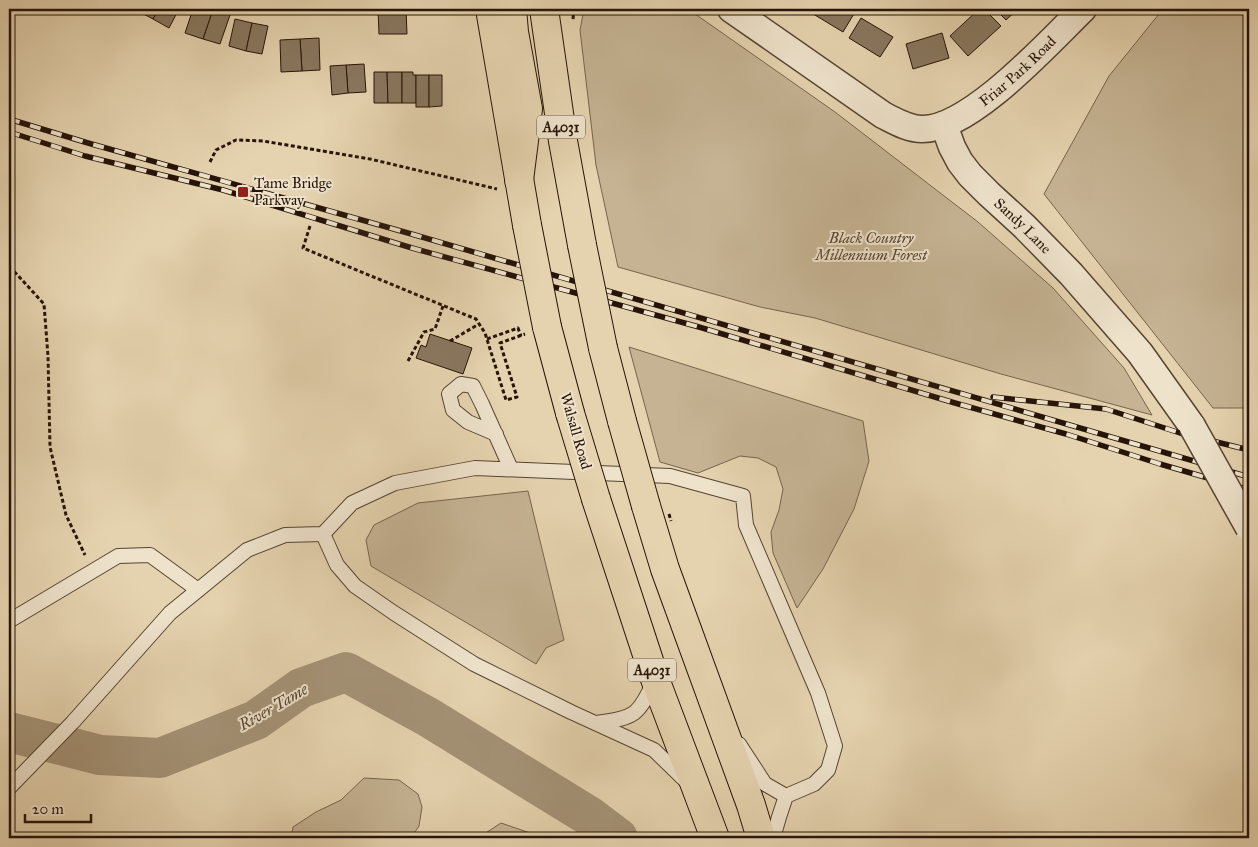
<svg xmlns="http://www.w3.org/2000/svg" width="1258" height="847" font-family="'IM FELL Great Primer',serif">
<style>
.green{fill:#c5b393;stroke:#76644e}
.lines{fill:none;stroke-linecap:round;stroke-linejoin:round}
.river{stroke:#a49276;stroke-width:40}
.building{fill:#89775f;stroke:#261408}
.lane-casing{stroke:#564432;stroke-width:16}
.street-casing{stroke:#564432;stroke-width:29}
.primary-casing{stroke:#261408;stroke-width:30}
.highway-casing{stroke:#261408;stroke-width:30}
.path{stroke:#261408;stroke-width:3;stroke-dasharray:4 2.5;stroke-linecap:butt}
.lane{stroke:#eee2cb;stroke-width:14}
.street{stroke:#eee2cb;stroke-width:26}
.primary{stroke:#e5d3af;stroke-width:28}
.highway{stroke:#e5d3af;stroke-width:28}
.rail-casing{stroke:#261408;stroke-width:5.5}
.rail{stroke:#eee2cb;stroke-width:4;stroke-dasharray:11;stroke-linecap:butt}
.street-bridge-casing{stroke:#564432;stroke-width:29;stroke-linecap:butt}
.primary-bridge-casing{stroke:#261408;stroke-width:30;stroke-linecap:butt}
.path-bridge{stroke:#261408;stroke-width:3;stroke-dasharray:4 2.5;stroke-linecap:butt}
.street-bridge{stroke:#eee2cb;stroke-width:26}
.primary-bridge{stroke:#e5d3af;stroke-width:28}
.poi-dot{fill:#8f2418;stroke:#eee2cb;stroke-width:2}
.labels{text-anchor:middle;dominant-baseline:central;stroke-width:4;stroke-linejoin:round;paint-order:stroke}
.shield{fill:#eee2cb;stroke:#625242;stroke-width:1}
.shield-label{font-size:14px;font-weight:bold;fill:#261408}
.street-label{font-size:15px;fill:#261408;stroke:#eee2cb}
.poi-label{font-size:15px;fill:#261408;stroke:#eee2cb;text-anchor:start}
.park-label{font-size:15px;font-style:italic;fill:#564432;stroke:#eee2cb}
.water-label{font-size:16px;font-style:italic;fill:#584634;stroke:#eee2cb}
</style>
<rect width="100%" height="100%" fill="#e5d3af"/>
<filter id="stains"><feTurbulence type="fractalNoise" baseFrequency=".004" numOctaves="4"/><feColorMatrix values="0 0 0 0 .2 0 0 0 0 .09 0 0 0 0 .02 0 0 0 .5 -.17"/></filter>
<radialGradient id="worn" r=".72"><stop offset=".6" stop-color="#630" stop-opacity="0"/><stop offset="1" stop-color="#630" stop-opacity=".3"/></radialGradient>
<g class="green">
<polygon points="584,9 688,9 835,112 978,222 1053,288 1124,368 1152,415 1001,374 815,318 760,307 618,267 596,165 580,30"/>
<polygon points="1163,9 1249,9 1249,408 1213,408 1044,194 1109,76"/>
<polygon points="629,347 863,421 869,461 854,509 823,569 797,608 773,553 771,532 779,510 783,489 776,467 758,458 740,456 698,473 660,462"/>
<polygon points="528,491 564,640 546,648 536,664 371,566 366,540 374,525 418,503"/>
<polygon points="364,778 399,780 418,794 422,807 419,826 411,838 291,838 293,827 316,812 341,800"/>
<polygon points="501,823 542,837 543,838 478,838"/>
</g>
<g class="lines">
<polyline class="river" points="9,732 100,755 160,758 256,720 301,688 346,672 428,717 589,816 618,838"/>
</g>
<g class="building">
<polygon points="137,9 159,9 153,19 136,10"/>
<polygon points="159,9 179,9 169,28 153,19"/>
<polygon points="193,9 209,9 213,10 203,39 185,33"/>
<polygon points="406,9 407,34 379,34 378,10"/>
<polygon points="805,9 850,9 855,12 843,32"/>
<polygon points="979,9 984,9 1001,26 968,56 950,36"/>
<polygon points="995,9 1018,9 1006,20"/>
<polygon points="213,10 230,15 220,44 203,39"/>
<polygon points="861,18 893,37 880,57 849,38"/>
<polygon points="235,19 252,23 246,51 229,46"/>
<polygon points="252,23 268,26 262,54 246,51"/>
<polygon points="942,33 949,58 913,69 906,44"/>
<polygon points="319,38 320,70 302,71 300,39"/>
<polygon points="300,39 302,71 281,72 280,40"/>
<polygon points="364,64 366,92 348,93 346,65"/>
<polygon points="346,65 348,93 332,95 330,66"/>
<polygon points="374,72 387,72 388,103 374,103"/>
<polygon points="387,72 402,72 402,103 388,103"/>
<polygon points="402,72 413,72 413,75 416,75 416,103 402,103"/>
<rect x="416" y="75" width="13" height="32"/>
<polygon points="429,75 442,75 442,106 429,107"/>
<polygon points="430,334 472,348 463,374 416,358 421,345 426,347"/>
</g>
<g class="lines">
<defs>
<g id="lane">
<polyline points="496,434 468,422 453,410 449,394 461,384 473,386 482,404 511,469"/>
<polyline points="323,534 337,565 355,586 394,613 474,664 571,712 654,750 688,783"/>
<polyline points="9,621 118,556 150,555 198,590"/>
<path d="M 597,723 C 609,721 624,720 634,713 C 644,705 650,690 655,679"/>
<polyline points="739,744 765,784 786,796"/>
<polyline points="9,788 73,722 170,613 247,550 285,535 323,534 352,503 395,483 475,468 670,476 743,496 746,525 818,693 835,746 828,770 814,784 786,796 779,817 773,838"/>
</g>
<g id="street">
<path id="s1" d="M 731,9 L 883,115 C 895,121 908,129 922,129 C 970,130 1050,41 1083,9"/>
<path id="s2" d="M 944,125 L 952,147 L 960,162 L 970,175 L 989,194 L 1024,226 L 1071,274 L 1140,353 L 1192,426"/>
</g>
<g id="primary">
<polyline points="490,9 527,225"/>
<polyline points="544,9 563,141 582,245"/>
<polyline points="547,327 570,413"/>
<polyline points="603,348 622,421"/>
<polyline points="596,499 655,679 715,838"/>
<polyline points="646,506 665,569 751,805 761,838"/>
</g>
<polyline id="highway" points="512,9 514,32 528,109 519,180"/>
</defs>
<use href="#lane" class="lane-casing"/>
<use href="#street" class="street-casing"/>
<use href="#primary" class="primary-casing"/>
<use href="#highway" class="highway-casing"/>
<g class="path">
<polyline points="573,19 574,9"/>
<polyline points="210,162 216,150 236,140 263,141 370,159 497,189"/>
<polyline points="310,226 303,248 476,319 485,333 506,400 517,397 500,343 525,334"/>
<polyline points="9,268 12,269 44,304 48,356 50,447 66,515 85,555"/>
<polyline points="487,339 518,328 521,336"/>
<polyline points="450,341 479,324"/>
<polyline points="408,361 424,332 435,329 443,306"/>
</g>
<use href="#lane" class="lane"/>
<use href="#street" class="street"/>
<use href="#primary" class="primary"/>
<use href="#highway" class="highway"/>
<defs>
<g id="rail">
<polyline points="9,119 88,143 415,235 1249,477"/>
<polyline points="9,132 85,156 223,190 412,248 699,327 955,403 1066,434 1160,464 1249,490"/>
<polyline points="993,397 1106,409 1180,433 1249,450"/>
</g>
</defs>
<use href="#rail" class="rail-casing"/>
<use href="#rail" class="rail"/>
<defs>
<polyline id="street-bridge" points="1192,426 1249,528"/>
<g id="primary-bridge">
<polyline points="527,225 547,327"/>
<polyline points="582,245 603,348"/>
<polyline points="570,413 596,499"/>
<polyline points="622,421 646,506"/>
</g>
</defs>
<use href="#street-bridge" class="street-bridge-casing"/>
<use href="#primary-bridge" class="primary-bridge-casing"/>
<polyline class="path-bridge" points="669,514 671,521"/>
<use href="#street-bridge" class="street-bridge"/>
<use href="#primary-bridge" class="primary-bridge"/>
</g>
<rect class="poi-dot" x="237" y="186" width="12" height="12" rx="2.5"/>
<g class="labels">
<g class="shield">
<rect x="537" y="115.5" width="48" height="23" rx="4"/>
<rect x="628" y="658.5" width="48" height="23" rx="4"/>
</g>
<g class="shield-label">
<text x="561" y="127">A4031</text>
<text x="652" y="670">A4031</text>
</g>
<g class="street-label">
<text stroke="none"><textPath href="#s1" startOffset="341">Friar Park Road</textPath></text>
<text stroke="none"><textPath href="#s2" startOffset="130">Sandy Lane</textPath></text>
<text transform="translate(576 431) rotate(74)">Walsall Road</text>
</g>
<g class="poi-label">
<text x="254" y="183">Tame Bridge<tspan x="254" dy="17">Parkway</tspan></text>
</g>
<g class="park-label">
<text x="871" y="238">Black Country<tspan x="871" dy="17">Millennium Forest</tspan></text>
</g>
<g class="water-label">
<text transform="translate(273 707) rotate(-30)">River Tame</text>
</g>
</g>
<rect width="1258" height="847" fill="none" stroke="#e5d3af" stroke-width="30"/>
<rect x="10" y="10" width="1238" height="827" fill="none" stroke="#261408" stroke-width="2.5"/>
<rect x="15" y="15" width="1228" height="817" fill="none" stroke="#261408"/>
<path d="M25 814v8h66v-8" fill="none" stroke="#261408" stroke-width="2.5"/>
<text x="32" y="814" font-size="15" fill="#261408" stroke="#eee2cb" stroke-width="4" paint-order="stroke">20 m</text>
<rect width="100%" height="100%" filter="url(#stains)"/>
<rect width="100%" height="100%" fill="url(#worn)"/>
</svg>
